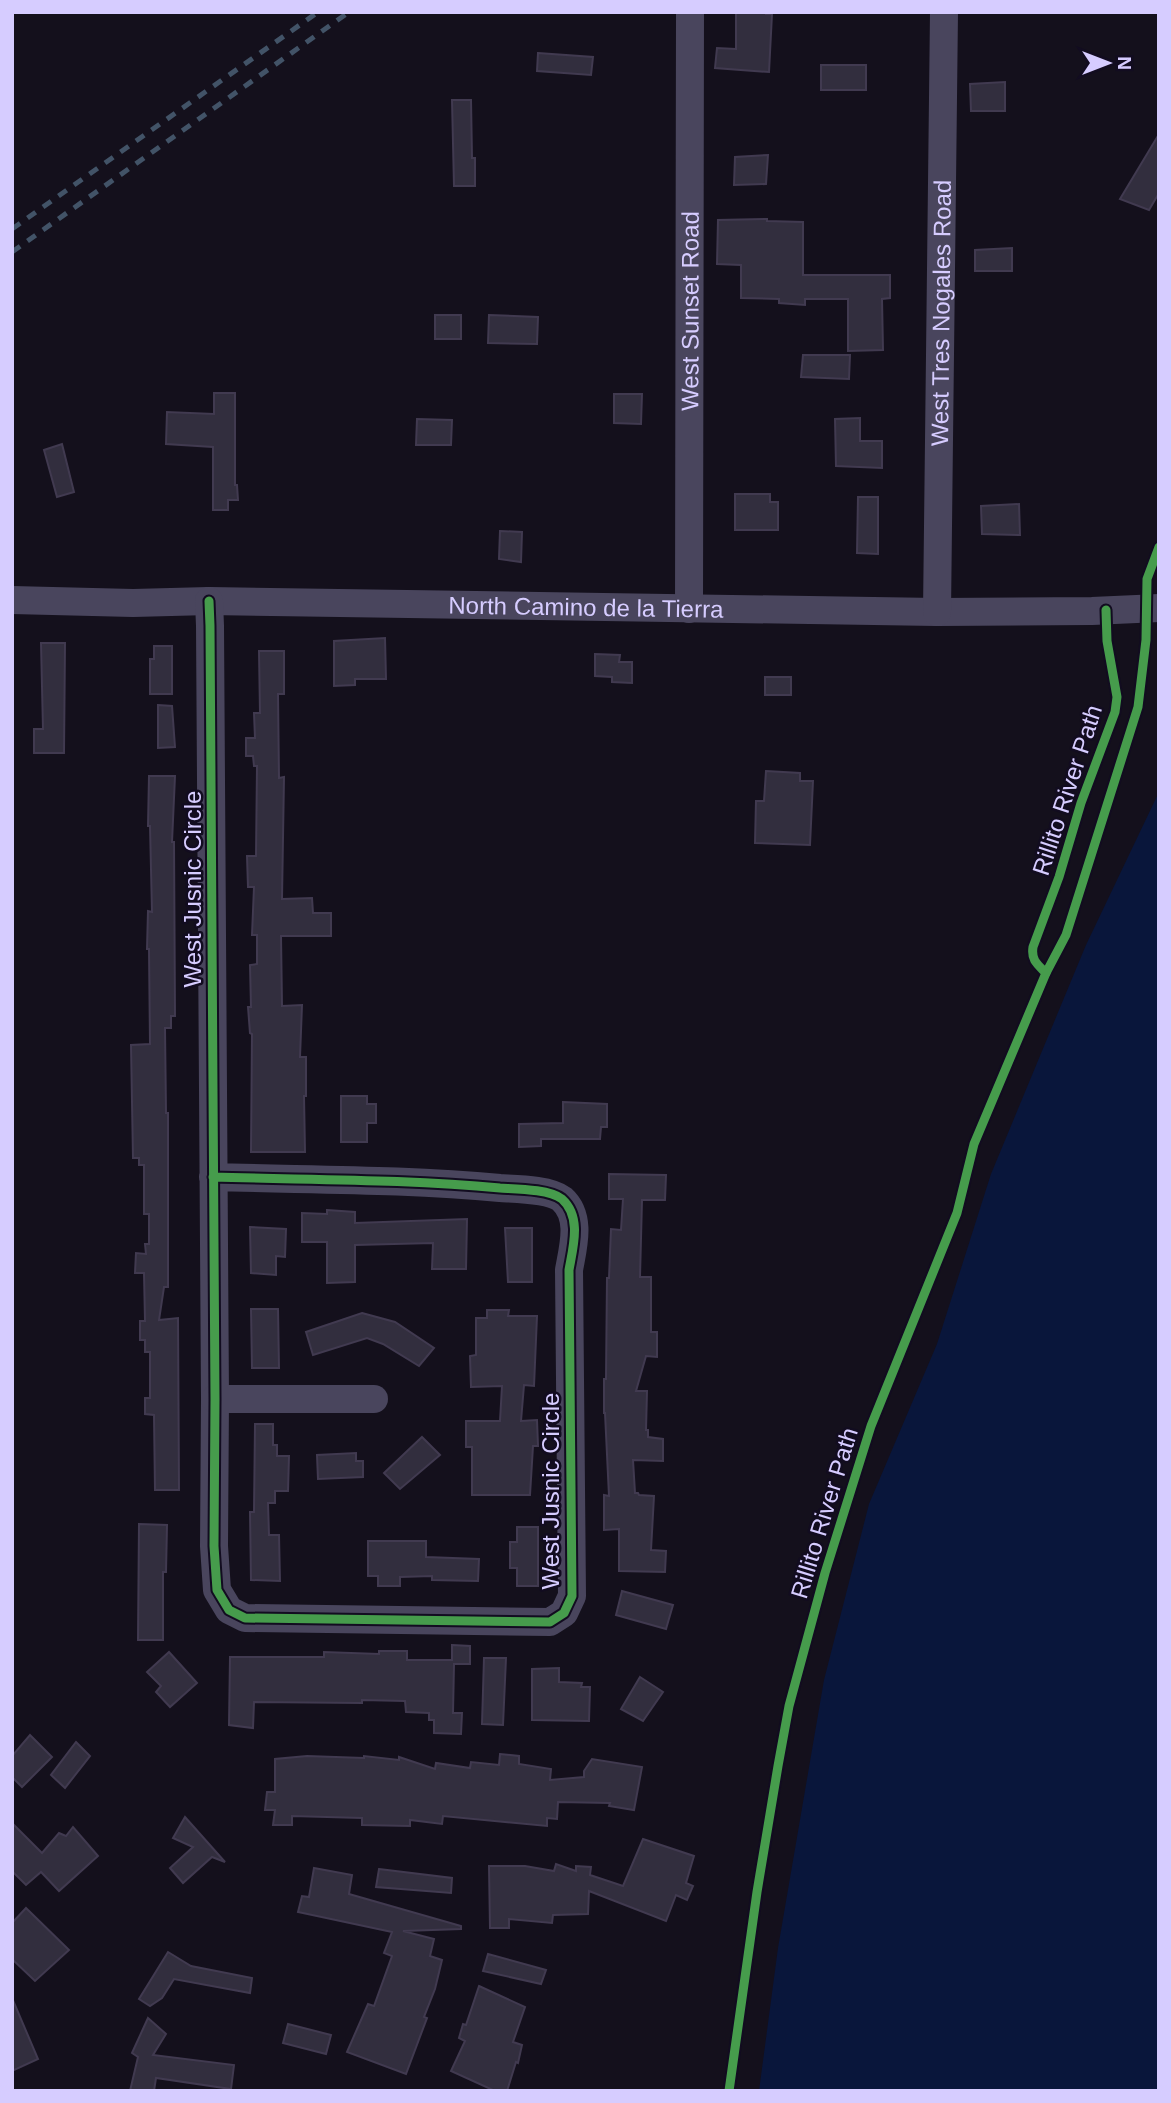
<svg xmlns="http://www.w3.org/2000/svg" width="1171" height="2103" font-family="Arial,sans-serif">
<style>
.water{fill:#09163b}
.building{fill:#322e3e;stroke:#413a50;stroke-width:2}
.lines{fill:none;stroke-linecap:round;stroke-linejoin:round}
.minor{stroke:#49455d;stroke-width:28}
.rail{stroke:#425367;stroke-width:5;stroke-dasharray:10 9;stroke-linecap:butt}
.cycleway-casing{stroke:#120c20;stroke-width:13}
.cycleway{stroke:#469c4c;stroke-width:9}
.labels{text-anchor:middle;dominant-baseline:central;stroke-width:5;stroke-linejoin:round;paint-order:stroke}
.street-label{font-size:24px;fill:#d6ccff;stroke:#120c20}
</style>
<rect width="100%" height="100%" fill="#14101c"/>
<polygon class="water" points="1159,792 1159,2091 759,2091 778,1948 824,1680 869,1504 937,1344 991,1174 1086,945"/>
<g class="building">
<polygon points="736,12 766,12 766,14 772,14 769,72 715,68 717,48 736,49"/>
<polygon points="538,53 593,57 591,75 537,71"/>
<rect x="821" y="65" width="45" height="25"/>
<polygon points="1005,82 1005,111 971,111 970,84"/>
<polygon points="452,100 471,100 472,158 475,158 475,186 454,186"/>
<polygon points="1159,134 1159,193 1149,210 1120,199"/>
<polygon points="768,155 766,184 734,185 735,157"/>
<polygon points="767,219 767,221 803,222 803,275 890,275 890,298 882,299 883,350 848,351 848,299 805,299 805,305 779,303 779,299 741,298 741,265 717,264 718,220"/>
<polygon points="1012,248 1012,271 975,271 975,250"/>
<rect x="435" y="315" width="26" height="24"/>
<polygon points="489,315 538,317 537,344 488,343"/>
<polygon points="803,355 850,355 849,379 801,377"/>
<polygon points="214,393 235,393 235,485 237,485 238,500 228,500 228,510 213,510 213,447 166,444 167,412 214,414"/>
<polygon points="614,394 642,394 641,424 614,423"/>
<polygon points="860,418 860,441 882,441 882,468 836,466 835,419"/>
<polygon points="417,419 452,420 451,445 416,445"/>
<polygon points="62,444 74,492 57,497 44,450"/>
<polygon points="735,494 770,494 770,502 778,502 778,530 735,530"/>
<polygon points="858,497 878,497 878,554 857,553"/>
<polygon points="1019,504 1020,535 982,534 981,506"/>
<polygon points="500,531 522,532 521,562 499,559"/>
<polygon points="385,638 386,679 355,679 355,685 334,686 334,641"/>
<polygon points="41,643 65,643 64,753 34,753 34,729 43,729"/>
<polygon points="154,646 172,646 172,694 150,694 150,659 154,659"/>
<polygon points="259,651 284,651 284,694 278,694 279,778 284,777 282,899 312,898 313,913 331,913 331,936 281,936 282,1006 302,1005 300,1057 306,1057 306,1096 304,1096 305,1152 251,1152 252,1034 250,1033 248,1007 251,1007 250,965 257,964 257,935 252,935 254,887 248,887 247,856 256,856 257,766 254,766 253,756 246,756 246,738 255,738 254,713 260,713"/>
<polygon points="595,654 620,655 619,662 632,662 632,683 612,682 612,677 595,676"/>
<rect x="765" y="677" width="26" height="18"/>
<polygon points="158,705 172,706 175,747 158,748"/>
<polygon points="766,771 800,773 800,781 813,781 810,845 755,843 756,801 764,801"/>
<polygon points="149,776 175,776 172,842 174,842 175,1016 171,1016 171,1028 165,1028 166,1113 168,1113 168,1287 164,1287 159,1320 178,1318 179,1490 155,1490 154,1415 145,1414 145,1398 150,1398 150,1352 145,1352 145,1340 140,1340 140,1321 145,1321 144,1273 135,1273 136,1253 146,1254 145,1244 149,1244 149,1214 144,1214 144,1165 139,1165 139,1158 133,1158 131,1045 150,1044 149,949 147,949 148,911 152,912 150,826 148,826"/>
<polygon points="341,1096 367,1096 367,1104 376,1104 376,1123 367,1123 367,1142 341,1142"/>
<polygon points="563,1102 607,1104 607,1127 601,1127 600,1139 541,1139 541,1146 519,1147 519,1124 563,1123"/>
<polygon points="609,1174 666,1175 665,1200 642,1200 640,1277 651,1277 651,1332 657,1332 657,1357 646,1356 636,1391 647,1391 646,1430 648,1430 648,1437 663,1439 663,1461 633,1460 635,1493 638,1493 639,1495 654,1496 651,1550 666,1551 665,1572 619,1571 619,1529 604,1530 604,1495 609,1496 605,1413 604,1413 604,1379 606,1379 607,1278 609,1278 611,1229 621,1230 623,1199 609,1199"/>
<polygon points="327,1210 355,1212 355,1223 467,1219 466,1269 432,1269 433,1243 355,1245 355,1282 327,1283 327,1242 302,1242 302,1213 327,1214"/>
<polygon points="250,1227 286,1229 285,1257 276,1256 276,1275 251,1273"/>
<polygon points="505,1228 532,1228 532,1282 508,1282"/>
<polygon points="251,1309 278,1309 279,1368 252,1368"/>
<polygon points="487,1310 509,1310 508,1316 537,1316 534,1386 524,1385 521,1421 537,1420 538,1446 533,1446 530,1495 472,1495 472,1447 466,1447 466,1421 500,1421 502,1386 471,1387 470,1356 476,1355 476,1318 487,1318"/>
<polygon points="362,1313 395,1322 434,1348 419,1366 383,1344 367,1338 313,1355 306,1332"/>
<polygon points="255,1424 273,1424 273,1445 277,1445 277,1456 289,1456 288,1491 275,1491 275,1503 268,1503 269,1535 279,1535 280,1581 251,1580 250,1512 254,1512"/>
<polygon points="422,1437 440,1455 400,1489 384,1473"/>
<polygon points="356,1453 356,1461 363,1461 363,1477 318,1479 317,1455"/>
<polygon points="139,1524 167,1525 166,1572 163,1572 163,1640 138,1640"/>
<polygon points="517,1527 538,1527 538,1586 517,1586 517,1568 510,1568 510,1542 517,1542"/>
<polygon points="368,1541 426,1541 426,1557 479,1559 478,1581 432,1580 432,1576 400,1577 400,1586 378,1586 378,1576 368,1576"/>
<polygon points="622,1591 673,1605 666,1629 616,1615"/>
<polygon points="452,1645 470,1646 470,1664 454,1664 453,1713 462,1713 461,1734 434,1733 434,1720 429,1720 429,1713 406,1712 405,1701 362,1700 362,1703 254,1702 253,1728 229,1725 230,1657 324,1657 324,1652 379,1654 379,1651 407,1651 407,1660 452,1660"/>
<polygon points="169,1652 197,1683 170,1707 156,1692 161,1686 147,1672"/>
<polygon points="484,1658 506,1658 503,1725 482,1724"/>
<polygon points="559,1668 559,1682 582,1683 581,1687 590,1687 589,1721 532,1720 532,1669"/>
<polygon points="640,1677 663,1692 643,1721 621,1709"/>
<polygon points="30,1735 52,1757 22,1787 12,1777 12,1756"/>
<polygon points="76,1742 90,1756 65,1788 51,1775"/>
<polygon points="500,1754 519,1756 519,1764 551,1769 550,1780 584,1777 584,1771 592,1759 642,1767 634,1810 609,1806 610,1803 558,1802 557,1819 547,1818 547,1826 443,1816 442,1824 410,1820 410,1826 362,1825 362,1818 292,1816 292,1825 273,1825 275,1810 265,1810 267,1792 275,1792 275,1759 307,1756 364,1758 364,1756 399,1760 399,1757 435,1769 436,1763 470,1768 471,1762 499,1765"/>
<polygon points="185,1817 225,1862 212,1857 183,1883 170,1868 193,1847 173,1838"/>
<polygon points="12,1823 42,1853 59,1833 66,1836 73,1827 98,1856 59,1891 41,1872 26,1885 12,1871"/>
<polygon points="643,1839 694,1856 686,1883 693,1886 687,1900 676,1895 666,1921 589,1891 588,1914 553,1915 552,1923 509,1919 509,1928 490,1928 489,1866 525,1866 554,1871 556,1864 576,1871 576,1866 591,1867 590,1875 623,1886"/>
<polygon points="314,1868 352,1875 349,1894 461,1926 461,1929 403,1931 434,1939 430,1956 442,1960 435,1989 424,2017 427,2018 406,2074 347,2052 368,2004 374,2006 392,1956 384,1953 392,1932 298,1912 302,1896 309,1897"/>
<polygon points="379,1869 452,1878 451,1893 376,1887"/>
<polygon points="26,1908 69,1950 35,1981 12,1959 12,1923"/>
<polygon points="168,1952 191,1966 252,1978 250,1993 174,1979 162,1998 150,2006 139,1999"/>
<polygon points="488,1954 546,1970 541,1984 483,1971"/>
<polygon points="479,1986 525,2007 513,2042 522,2045 518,2063 516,2062 507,2091 495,2091 451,2071 465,2041 459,2038 463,2024 466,2025"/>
<polygon points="12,1998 38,2059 12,2071"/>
<polygon points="148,2018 166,2034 153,2055 234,2065 231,2089 156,2078 154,2091 130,2091 138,2057 132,2053"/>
<polygon points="288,2024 331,2035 326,2054 283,2043"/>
</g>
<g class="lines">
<g class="minor">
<path id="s1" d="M 12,600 L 133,603 L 209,601 L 937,612 L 1092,611 L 1159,608"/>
<path d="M 209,601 L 210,626 L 215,1399 L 214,1546 L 217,1590 L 229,1610 L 245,1618 L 550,1622 L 564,1613 L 572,1596 L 569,1270 C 573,1247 582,1217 562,1199 C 549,1189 516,1189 500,1188 C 404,1179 308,1180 213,1177"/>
<path id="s2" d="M 689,609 L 690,12"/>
<path id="s3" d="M 937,612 L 944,12"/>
<polyline points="215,1399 374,1399"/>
</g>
<g class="rail">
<polyline points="12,229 318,12"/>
<polyline points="12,252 349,12"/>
</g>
<defs>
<g id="cycleway">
<path d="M 209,601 L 210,626 L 215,1399 L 214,1546 L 217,1590 L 229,1610 L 245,1618 L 550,1622 L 564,1613 L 572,1596 L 569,1270 C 573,1247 582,1217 562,1199 C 549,1189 516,1189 500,1188 C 404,1179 308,1180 213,1177"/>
<polyline points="1046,973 1066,935 1138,707 1146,640 1147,579 1159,547"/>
<path d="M 729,2091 L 757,1892 L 778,1766 L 789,1706 L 825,1573 L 871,1426 L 957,1213 L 974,1144 L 1046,973 C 1037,964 1031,960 1033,947 L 1059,877 L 1081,803 L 1115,712 L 1117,697 L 1107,641 L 1106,610"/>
</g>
</defs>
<use href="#cycleway" class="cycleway-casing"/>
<use href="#cycleway" class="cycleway"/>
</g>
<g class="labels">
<g class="street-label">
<text stroke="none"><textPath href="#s2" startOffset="298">West Sunset Road</textPath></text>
<text stroke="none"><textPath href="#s3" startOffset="299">West Tres Nogales Road</textPath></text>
<text stroke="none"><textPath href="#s1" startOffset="574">North Camino de la Tierra</textPath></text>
<text transform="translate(1067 790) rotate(-72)">Rillito River Path</text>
<text transform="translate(192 889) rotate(-90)">West Jusnic Circle</text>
<text transform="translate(550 1491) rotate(-90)">West Jusnic Circle</text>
<text transform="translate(824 1513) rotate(-73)">Rillito River Path</text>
</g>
</g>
<rect width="1171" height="2103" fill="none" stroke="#d6ccff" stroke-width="28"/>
<g transform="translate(1108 63) rotate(90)" stroke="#120c20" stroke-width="5" paint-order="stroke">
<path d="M0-5L12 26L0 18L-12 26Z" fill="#d6ccff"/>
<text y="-10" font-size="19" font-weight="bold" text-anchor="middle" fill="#d6ccff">N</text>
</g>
</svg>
